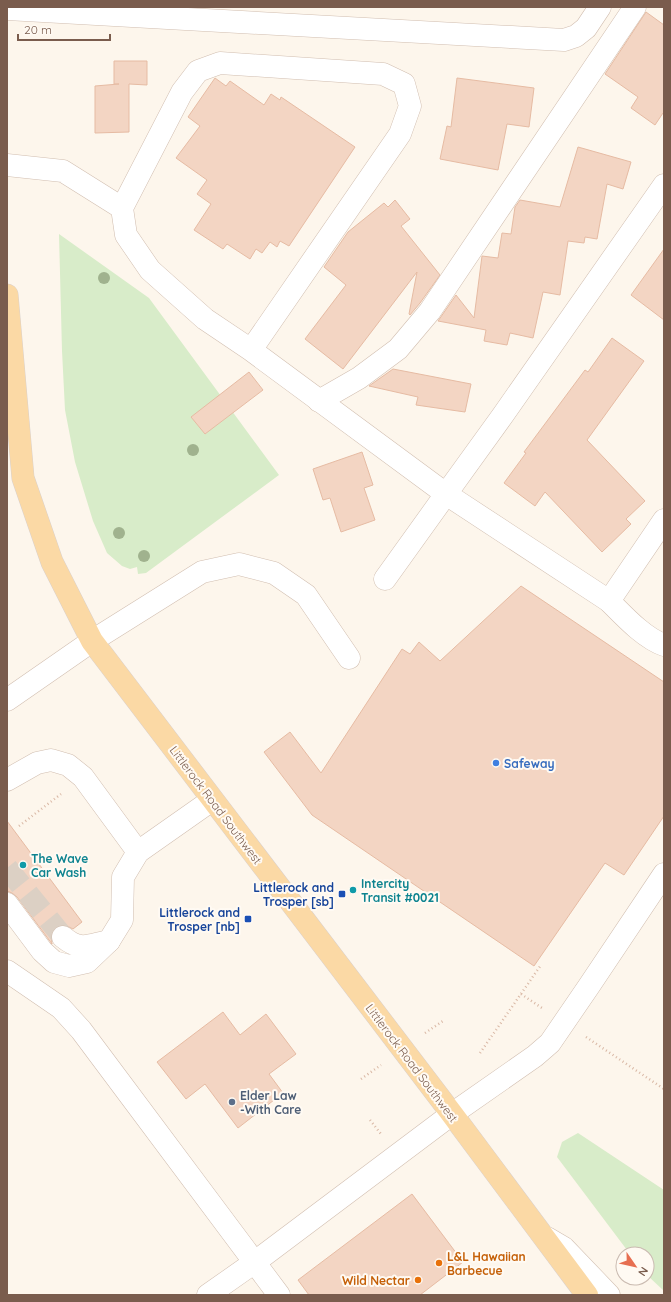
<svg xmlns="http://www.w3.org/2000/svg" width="671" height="1302" font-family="Quicksand,sans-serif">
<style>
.green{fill:#d8ecc9}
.building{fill:#f3d5c3;stroke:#e6bba3}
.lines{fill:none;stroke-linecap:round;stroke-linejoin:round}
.minor-tunnel{stroke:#dcd0c4;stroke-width:22;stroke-dasharray:22 11;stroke-linecap:butt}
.minor-casing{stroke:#d1beb0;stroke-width:23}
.major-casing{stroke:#dad1cd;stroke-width:23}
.path{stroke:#d9b8a5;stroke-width:2.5;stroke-dasharray:1 3;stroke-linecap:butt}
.minor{stroke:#fff;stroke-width:22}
.major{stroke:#fbd9a5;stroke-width:22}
.tree{fill:#a0b28e}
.shop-dot{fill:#3f7fe0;stroke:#fffaf3;stroke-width:1.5}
.culture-dot{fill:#0f9aa8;stroke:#fffaf3;stroke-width:1.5}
.transit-dot{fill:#1a4fb4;stroke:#fffaf3;stroke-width:1.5}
.service-dot{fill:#5c6f8a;stroke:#fffaf3;stroke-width:1.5}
.food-dot{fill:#e8710a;stroke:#fffaf3;stroke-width:1.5}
.labels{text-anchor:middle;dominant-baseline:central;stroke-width:4;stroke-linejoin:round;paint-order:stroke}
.shop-label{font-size:12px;font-weight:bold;fill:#366cbe;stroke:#fffaf3;text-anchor:start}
.street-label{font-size:12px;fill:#7a5c4d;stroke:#fffaf3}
.culture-label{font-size:12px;font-weight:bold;fill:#0d838f;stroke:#fffaf3;text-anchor:start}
.transit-label{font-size:12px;font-weight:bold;fill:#164399;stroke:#fffaf3;text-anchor:end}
.service-label{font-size:12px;font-weight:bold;fill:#4e5e75;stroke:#fffaf3;text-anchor:start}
.food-label{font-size:12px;font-weight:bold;fill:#c56008;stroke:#fffaf3;text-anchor:start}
</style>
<rect width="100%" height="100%" fill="#fdf6ec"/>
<g class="green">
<polygon points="59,234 149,298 279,475 146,573 138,574 137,567 130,569 122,566 107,553 93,521 75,462 65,410 62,351"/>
<polygon points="578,1133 664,1190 664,1291 647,1275 647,1254 630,1254 557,1157 562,1142"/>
</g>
<g class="building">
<polygon points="646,12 664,25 664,114 663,113 655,125 631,108 638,97 605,74"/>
<polygon points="114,61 147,61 147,85 129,84 129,132 95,133 95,86 119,84 114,84"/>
<polygon points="215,78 226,86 230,81 264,105 271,94 280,100 281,97 355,147 289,246 280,241 277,247 270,242 262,253 256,249 250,259 227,244 223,249 194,230 211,204 197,194 207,180 176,158 200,126 188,117"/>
<polygon points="457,78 534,88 529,127 507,124 498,170 440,159 447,126 451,127"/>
<polygon points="578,147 631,162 623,189 607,184 597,239 585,237 584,243 568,241 560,295 543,292 533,338 510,333 507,345 484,341 486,330 438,321 456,295 474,318 482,256 498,258 502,233 511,234 515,207 520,200 560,207"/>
<polygon points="395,200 410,219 401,226 440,275 420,303 410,315 409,314 417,272 343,369 305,339 346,285 324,267 348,232 384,203 388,207"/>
<polygon points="664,249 664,320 631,295"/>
<polygon points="612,338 644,361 587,440 645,501 626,519 631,524 602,552 545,492 535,506 504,483 526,453 524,452 585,370 588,372"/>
<polygon points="393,369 471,384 465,412 416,405 418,397 369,386"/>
<polygon points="249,372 263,390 205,434 191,417"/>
<polygon points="362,452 373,485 364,488 375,520 341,532 330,498 323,500 313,469"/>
<polygon points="521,586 664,682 664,816 624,875 605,863 534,966 312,815 264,752 290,732 321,773 402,649 410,654 419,642 440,661"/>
<polygon points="7,821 82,922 73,929 65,925 58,926 53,930 51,935 52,944 17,897 12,893 7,891"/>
<polygon points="223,1012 240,1035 266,1014 296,1054 269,1074 283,1093 238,1128 205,1084 186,1099 157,1062"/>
<polygon points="412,1194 463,1262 420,1295 309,1295 298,1280"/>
</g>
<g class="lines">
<polyline class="minor-tunnel" points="7,868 63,937"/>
<defs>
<g id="minor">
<polyline points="7,9 564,40 576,36 586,28 600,7"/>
<polyline points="7,165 63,171 122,208"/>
<polyline points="664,185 503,415 446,494 609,601 664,520"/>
<polyline points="251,350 400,134 410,106 404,84 383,74 220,63 198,71 182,92 122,208 126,235 150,270 205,319 251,350 446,494 385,579"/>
<polyline points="319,401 359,378 398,349 430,311 635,7"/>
<path d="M 609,601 C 624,616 644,638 664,645"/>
<polyline points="7,700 92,641 202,572 239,564 274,573 306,595 349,658"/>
<polyline points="7,780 37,763 51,760 68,765 83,777 138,852"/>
<polyline points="7,904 42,951 54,962 69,966 87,962 109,941 122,920 123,877 138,852 212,800"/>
<path d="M 63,937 C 81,952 88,945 109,941"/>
<polyline points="7,971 61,1008 81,1030 279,1295"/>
<polyline points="547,1238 564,1248 609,1295"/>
<polyline points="208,1295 255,1262 452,1114 535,1056 550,1043 589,986 664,874"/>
</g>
<polyline id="major" points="7,295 23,478 52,562 92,641 452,1114 587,1295"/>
</defs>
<use href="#minor" class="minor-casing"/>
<use href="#major" class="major-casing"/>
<g class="path">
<polyline points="19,826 61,794"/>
<polyline points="521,994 542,1008"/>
<polyline points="425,1033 443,1021"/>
<polyline points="586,1037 664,1089"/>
<polyline points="480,1053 541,965"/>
<polyline points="361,1079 381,1065"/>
<polyline points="370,1120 381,1134"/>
</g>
<use href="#minor" class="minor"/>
<use href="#major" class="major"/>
</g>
<g class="tree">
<circle cx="104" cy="278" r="6"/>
<circle cx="193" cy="450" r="6"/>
<circle cx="119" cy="533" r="6"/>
<circle cx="144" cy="556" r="6"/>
</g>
<circle class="shop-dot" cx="496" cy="763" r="4"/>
<g class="culture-dot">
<circle cx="23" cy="865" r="4"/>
<circle cx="353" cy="890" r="4"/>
</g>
<g class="transit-dot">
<rect x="338" y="890" width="8" height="8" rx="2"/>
<rect x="244" y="915" width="8" height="8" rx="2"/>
</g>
<circle class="service-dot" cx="232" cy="1102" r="4"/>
<g class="food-dot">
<circle cx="439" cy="1263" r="4"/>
<circle cx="418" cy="1280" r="4"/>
</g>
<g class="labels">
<g class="shop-label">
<text x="504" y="763">Safeway</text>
</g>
<g class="street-label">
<text transform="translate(216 805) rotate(53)">Littlerock Road Southwest</text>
<text transform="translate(412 1063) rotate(53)">Littlerock Road Southwest</text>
</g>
<g class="culture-label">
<text x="31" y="858">The Wave<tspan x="31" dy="14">Car Wash</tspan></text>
<text x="361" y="883">Intercity<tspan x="361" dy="14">Transit #0021</tspan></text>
</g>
<g class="transit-label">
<text x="334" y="887">Littlerock and<tspan x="334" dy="14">Trosper [sb]</tspan></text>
<text x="240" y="912">Littlerock and<tspan x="240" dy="14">Trosper [nb]</tspan></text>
</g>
<g class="service-label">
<text x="240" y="1095">Elder Law<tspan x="240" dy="14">-With Care</tspan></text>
</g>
<g class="food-label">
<text x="447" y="1256">L&amp;L Hawaiian<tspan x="447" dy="14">Barbecue</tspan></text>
<text x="410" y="1280" text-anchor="end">Wild Nectar</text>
</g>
</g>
<rect width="671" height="1302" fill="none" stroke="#7a5c4d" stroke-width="16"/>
<g transform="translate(635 1266) rotate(124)"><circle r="19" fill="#fffaf3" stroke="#cabbb1"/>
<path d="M0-3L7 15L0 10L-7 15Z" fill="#e76f51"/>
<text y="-6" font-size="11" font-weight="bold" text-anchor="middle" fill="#7a5c4d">N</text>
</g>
<path d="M18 34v6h92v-6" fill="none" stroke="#7a5c4d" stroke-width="2"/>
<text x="24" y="34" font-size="12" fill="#7a5c4d" stroke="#fffaf3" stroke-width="3" paint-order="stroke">20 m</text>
</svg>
